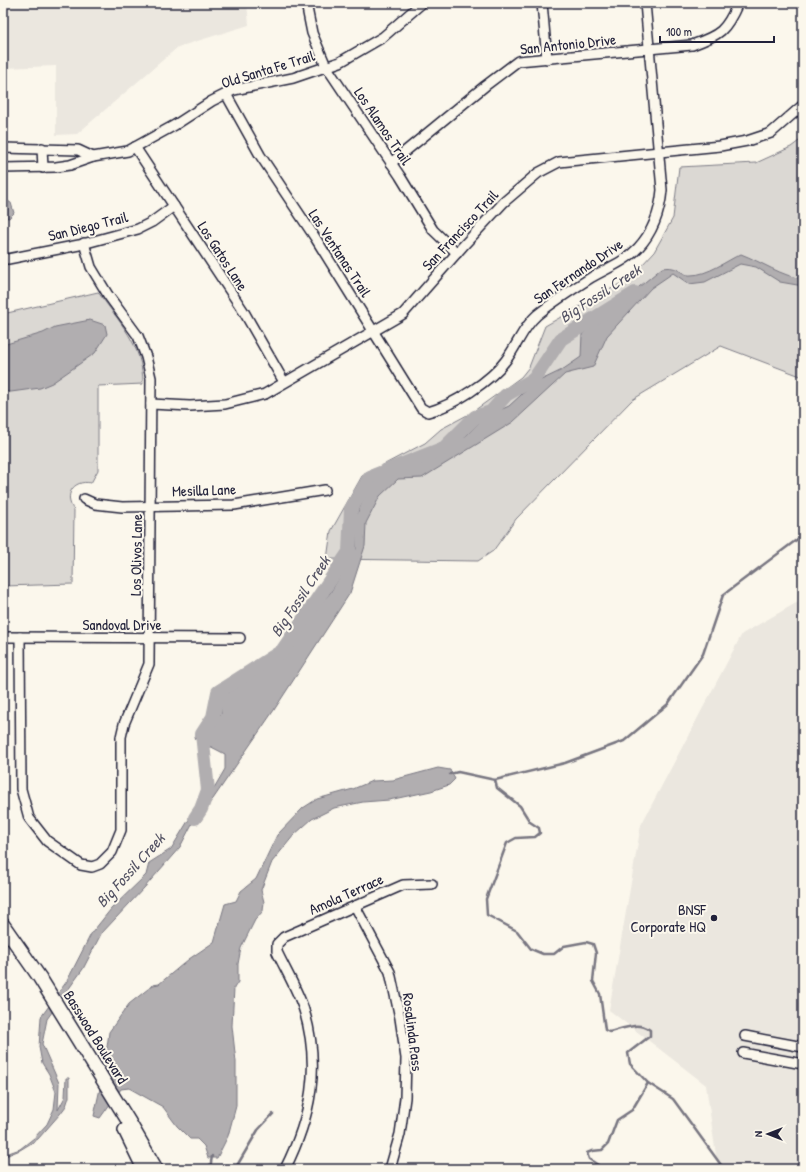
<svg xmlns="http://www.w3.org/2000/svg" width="806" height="1172" font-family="'Patrick Hand',sans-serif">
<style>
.built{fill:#ebe7df}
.green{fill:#dbd8d3;stroke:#7e7d87}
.water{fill:#b1aeb0;stroke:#787681}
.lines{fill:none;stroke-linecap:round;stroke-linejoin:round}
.stream{stroke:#787681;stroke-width:2.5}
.river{stroke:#b1aeb0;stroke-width:14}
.minor-casing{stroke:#22223b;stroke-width:12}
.secondary-casing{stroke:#22223b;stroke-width:16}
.minor{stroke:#fbf7ec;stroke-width:9}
.secondary{stroke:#fbf7ec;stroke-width:13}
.poi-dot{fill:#22223b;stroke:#fbf7ec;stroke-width:1.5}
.labels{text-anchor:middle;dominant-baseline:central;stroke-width:4;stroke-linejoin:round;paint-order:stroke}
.street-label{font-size:15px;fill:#22223b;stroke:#fbf7ec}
.poi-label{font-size:15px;fill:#22223b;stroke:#fbf7ec;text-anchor:end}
.water-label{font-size:16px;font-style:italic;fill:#545364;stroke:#fbf7ec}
</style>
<rect width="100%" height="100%" fill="#fbf7ec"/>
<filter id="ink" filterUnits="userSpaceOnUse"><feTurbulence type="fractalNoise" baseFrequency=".025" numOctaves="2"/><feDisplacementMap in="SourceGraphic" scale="8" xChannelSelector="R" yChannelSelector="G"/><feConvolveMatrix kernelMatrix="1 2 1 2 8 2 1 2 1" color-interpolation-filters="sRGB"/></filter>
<g filter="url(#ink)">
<g class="built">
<polygon points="3,3 247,3 249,25 178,47 77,134 56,135 56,66 3,68"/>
<polygon points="803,599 803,1169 718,1169 706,1085 609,1010 641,825 742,634"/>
</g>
<g class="green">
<polygon points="803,138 803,377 721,346 632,400 516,519 493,551 478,561 327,559 331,531 362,476 425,443 441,429 471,413 521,377 529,367 545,326 630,278 654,252 673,218 679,167 756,163 791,147"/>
<path d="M 98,292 C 119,322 143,345 143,384 L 98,386 L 98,470 L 91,483 C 73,479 63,496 74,510 L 73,584 L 3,586 L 3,314 Z"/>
</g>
<g class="water">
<polygon points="3,198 11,203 14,213 9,218 3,217"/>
<path d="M 741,254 C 762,262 781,276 803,279 L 803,286 L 780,282 L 756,267 L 740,264 L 705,282 L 689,284 L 673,273 L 651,288 L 607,336 L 593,367 L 565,374 L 513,422 L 422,478 L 398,479 L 380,496 L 366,523 L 365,546 L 350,593 L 274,710 L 213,799 L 192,824 L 180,847 L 144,888 L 101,934 L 83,969 L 47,1019 L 42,1044 L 59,1083 L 58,1110 L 65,1097 L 66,1078 L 69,1078 L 69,1097 L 66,1106 L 60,1114 L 38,1139 L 20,1150 L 3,1157 L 3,1155 L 20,1149 L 34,1138 L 47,1124 L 54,1109 L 56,1092 L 49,1074 L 42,1063 L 39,1047 L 41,1017 L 67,981 L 91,934 L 111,909 L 146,875 L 149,863 L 171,849 L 188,821 L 214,788 L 225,769 L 225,754 L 194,738 C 201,727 212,722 221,714 L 220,696 L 230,692 L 241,680 L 287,643 L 330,593 L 356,549 L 355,518 L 372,480 L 383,474 L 444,451 L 467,435 L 483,418 L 509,406 L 533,384 L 562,370 L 581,357 L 582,334 L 662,268 C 680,265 681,276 691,275 C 708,275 726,261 741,254 Z"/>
<polygon points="90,320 105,325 107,334 95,353 52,383 40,388 11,392 3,391 3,345 43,333 55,327"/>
<polygon points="438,768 450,770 455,779 449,785 431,791 389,800 363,802 334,808 312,819 294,835 272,862 261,890 264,902 263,911 255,920 241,948 238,964 238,982 234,988 232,1026 236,1062 236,1106 228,1136 217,1158 208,1158 204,1146 197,1139 190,1139 177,1126 163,1107 129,1088 121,1089 100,1118 94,1116 104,1070 109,1032 129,1004 153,985 159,984 189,959 214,942 225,904 236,901 241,891 256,879 277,835 303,808 317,799 353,789 372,781 393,780"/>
</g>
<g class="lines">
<g class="stream">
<polyline points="450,774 458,772 495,780 565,763 624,741 668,704 703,654 723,595 803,535"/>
<path d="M 495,780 L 497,788 L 520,806 L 530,822 L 539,828 L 540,833 L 535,837 L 516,838 L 507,843 L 486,899 L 487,915 L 517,931 L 531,949 L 543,954 L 554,954 L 564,946 L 586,942 L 593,944 L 596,953 L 593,981 L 600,994 L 605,1030 L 609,1032 C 622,1029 638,1021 650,1030 L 650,1036 L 628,1053 L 630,1064 L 648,1083 L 673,1099 L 724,1169"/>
<polyline points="210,1169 212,1156"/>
<polyline points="235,1169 258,1130 273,1114"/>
<polyline points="599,1169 598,1165 589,1159 587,1153 592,1151 602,1150 608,1144 617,1120 632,1110 648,1083"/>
</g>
<polyline class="river" points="195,818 201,809 208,790 202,734 213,717 218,692 282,651 349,552 351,509 370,477 444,448 475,417 491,412 506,395 534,379 561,339 635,293"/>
<defs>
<g id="minor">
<polyline points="306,3 312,33 326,66 400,176 433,230 457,253"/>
<polyline points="542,3 547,59"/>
<path d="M 226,94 L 260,155 L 316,239 L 421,408 L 428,412 C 452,406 491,381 506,360 C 517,346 523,327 537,315 C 554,301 573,289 592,277 C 608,268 626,261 638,248 C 654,231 660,212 662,190 L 645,3"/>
<polyline points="135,147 244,312 284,382"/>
<polyline points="3,148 78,150 93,157"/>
<polyline points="42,148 43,168"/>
<path d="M 391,163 L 485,86 L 518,61 L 692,45 C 720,35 726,31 738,3"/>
<polyline points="3,168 56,167 70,165 93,157 128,151 175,125 212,101 234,90 293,78 340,62 383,37 422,3"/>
<polyline points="3,258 8,259 79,245 138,229 152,222 174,206"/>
<polyline points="151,404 190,406 225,404 265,394 403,314 463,246 504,202 538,173 559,162 720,146 747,141 771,133 803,105"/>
<polyline points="84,499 95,504 122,507 234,505 325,490"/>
<polyline points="3,637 240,638"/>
<polyline points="20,637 21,789 29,818 47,841 81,865 92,867 100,864 112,852 121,830 121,737 124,724 149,664 151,378 146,357 138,336 108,295 91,267 84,243"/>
<polyline points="355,906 390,972 400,1018 406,1058 405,1098 400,1134 390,1169"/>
<polyline points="745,1036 803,1047"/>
<polyline points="743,1053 803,1064"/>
<path d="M 285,1169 C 311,1117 321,1067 304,1010 C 298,991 286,971 277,952 L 277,944 L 284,937 L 403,885 L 432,884"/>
</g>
<g id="secondary">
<polyline points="3,925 40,978 129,1122 156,1169"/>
<polyline points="125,1130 144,1169"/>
</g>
</defs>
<use href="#minor" class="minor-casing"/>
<use href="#secondary" class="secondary-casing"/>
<use href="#minor" class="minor"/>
<use href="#secondary" class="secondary"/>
</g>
</g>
<circle class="poi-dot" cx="714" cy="918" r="4"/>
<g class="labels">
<g class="street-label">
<text transform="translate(568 44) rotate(-6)">San Antonio Drive</text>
<text transform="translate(268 69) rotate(-17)">Old Santa Fe Trail</text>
<text transform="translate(383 126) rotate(56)">Los Alamos Trail</text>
<text transform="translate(88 226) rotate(-14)">San Diego Trail</text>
<text transform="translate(460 230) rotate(-47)">San Francisco Trail</text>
<text transform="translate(340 253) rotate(57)">Las Ventanas Trail</text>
<text transform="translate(223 256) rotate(57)">Los Gatos Lane</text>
<text transform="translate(578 271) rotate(-34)">San Fernando Drive</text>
<text transform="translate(204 490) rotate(-2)">Mesilla Lane</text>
<text transform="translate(136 555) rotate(-89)">Los Olivos Lane</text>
<text x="122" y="624">Sandoval Drive</text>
<text transform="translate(346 894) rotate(-24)">Amola Terrace</text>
<text transform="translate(413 1032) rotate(83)">Rosalinda Pass</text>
<text transform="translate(96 1037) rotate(58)">Basswood Boulevard</text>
</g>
<g class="poi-label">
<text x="706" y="909">BNSF<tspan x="706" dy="17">Corporate HQ</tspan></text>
</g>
<g class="water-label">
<text transform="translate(600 293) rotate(-33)">Big Fossil Creek</text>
<text transform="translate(300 596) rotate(-56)">Big Fossil Creek</text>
<text transform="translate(130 870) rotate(-48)">Big Fossil Creek</text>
</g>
</g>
<rect width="806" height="1172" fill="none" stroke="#fbf7ec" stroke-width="16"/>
<rect x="8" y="8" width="790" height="1156" fill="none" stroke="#22223b" stroke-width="1.5" filter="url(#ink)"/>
<g transform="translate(768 1134) rotate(270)" stroke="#fbf7ec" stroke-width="3" paint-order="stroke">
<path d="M0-3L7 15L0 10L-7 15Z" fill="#22223b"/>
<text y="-6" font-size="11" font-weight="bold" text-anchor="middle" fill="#22223b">N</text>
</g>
<path d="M660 36v6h114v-6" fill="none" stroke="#22223b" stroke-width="2"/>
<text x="666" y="36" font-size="12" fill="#22223b" stroke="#fbf7ec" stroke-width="3" paint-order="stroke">100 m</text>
</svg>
